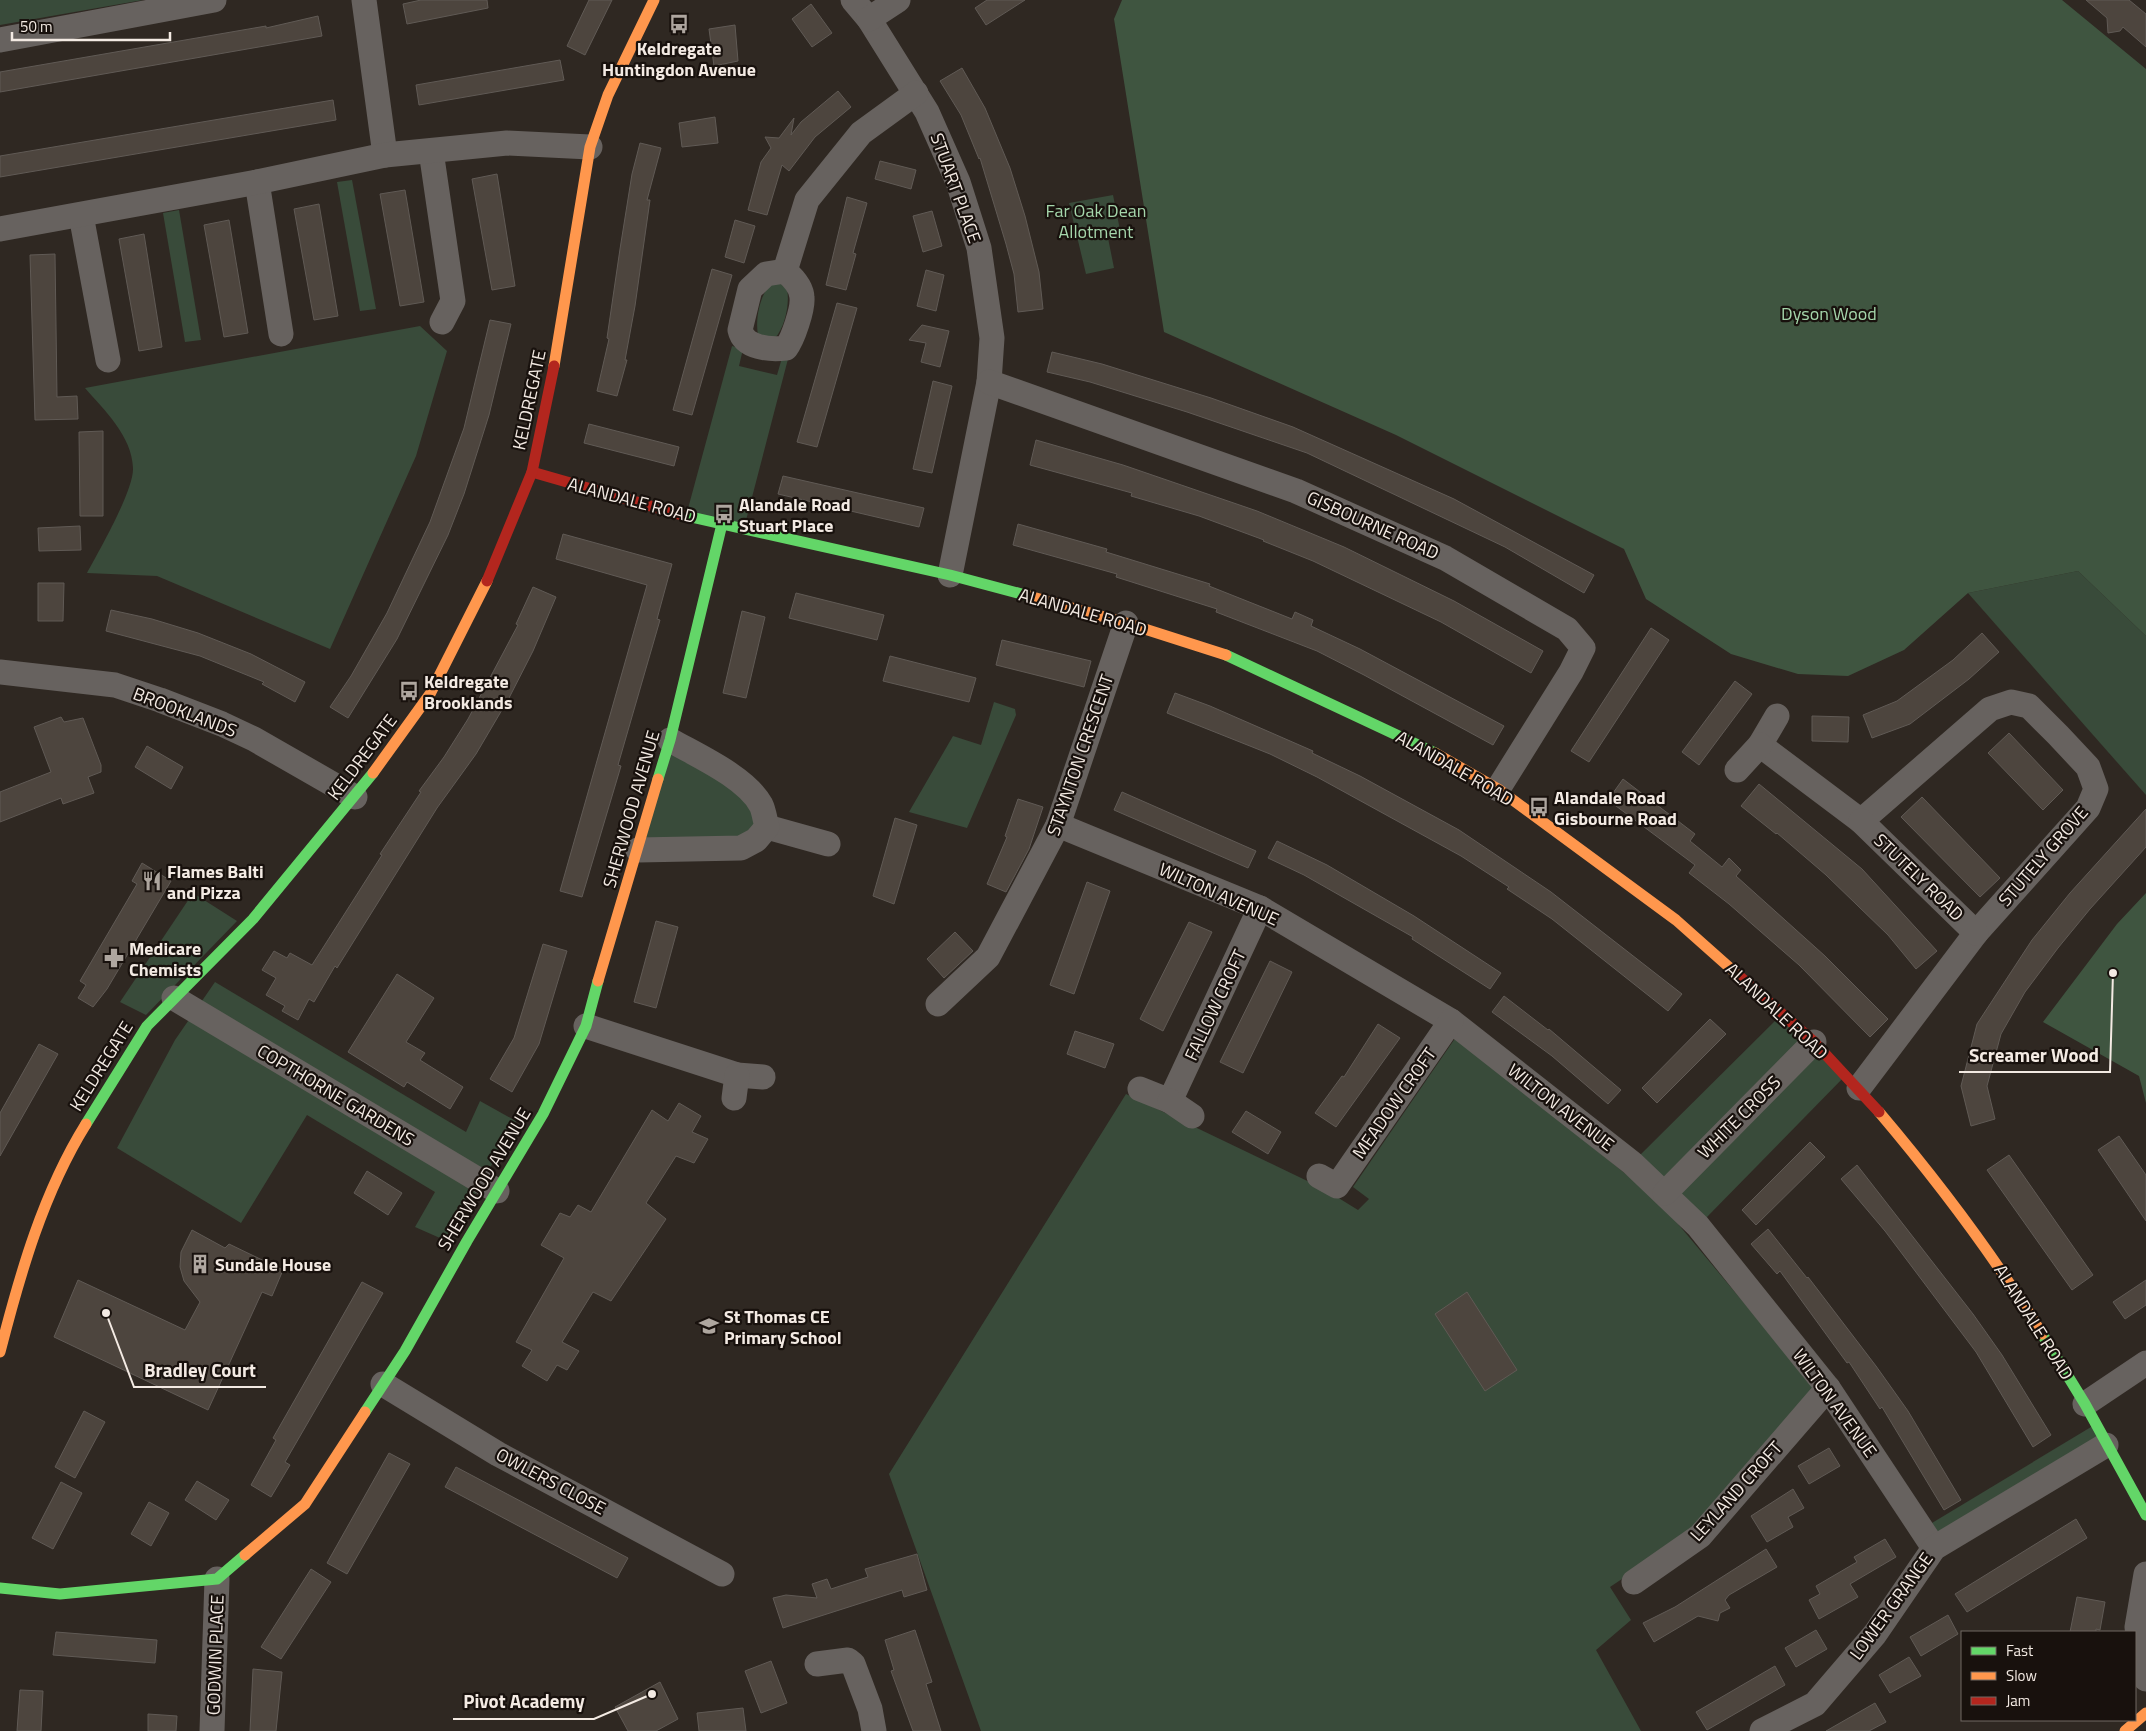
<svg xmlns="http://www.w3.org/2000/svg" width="2146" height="1731" font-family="'Titillium Web',sans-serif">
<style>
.green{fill:#394b3a}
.forest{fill:#3f5540}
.building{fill:#4d453e;stroke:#605a55}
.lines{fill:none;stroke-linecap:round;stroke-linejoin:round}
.street{stroke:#67625f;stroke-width:25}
.fast{stroke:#63d668;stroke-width:11}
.slow{stroke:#ff974d;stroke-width:11}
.jam{stroke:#b3261e;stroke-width:11}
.labels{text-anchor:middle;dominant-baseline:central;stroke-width:4.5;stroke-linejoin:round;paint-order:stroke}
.poi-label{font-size:18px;font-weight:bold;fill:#f3eae3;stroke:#18110d;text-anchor:start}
.street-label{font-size:18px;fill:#f3eae3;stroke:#18110d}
.park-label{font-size:18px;fill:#a5d6ab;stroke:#18110d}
.leader{fill:none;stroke:#f3eae3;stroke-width:2}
.callout-dot{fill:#f3eae3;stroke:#18110d;stroke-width:2}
.callout-label{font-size:19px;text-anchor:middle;font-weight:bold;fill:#f3eae3;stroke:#18110d;stroke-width:4.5;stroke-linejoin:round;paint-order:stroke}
</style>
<rect width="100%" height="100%" fill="#2f2822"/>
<g class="green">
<polygon points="0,0 143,0 0,25"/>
<polygon points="352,180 376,309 360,311 337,182"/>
<polygon points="1113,195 1121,235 1108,238 1114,268 1086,274 1069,203"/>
<polygon points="179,210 201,340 185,342 163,213"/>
<path d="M 780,283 L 787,289 C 790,303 785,327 775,338 L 758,335 C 755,318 760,298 769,285 Z"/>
<path d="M 420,326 L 447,351 L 416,456 L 330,649 L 157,576 L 87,573 C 99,551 134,490 133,468 C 132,436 104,410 85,388 Z"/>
<polygon points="732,346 743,349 739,366 777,375 782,358 788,359 744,528 686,516"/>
<polygon points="2078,571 2146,636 2146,795 1968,593"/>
<polygon points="994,702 1015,709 1016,715 967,828 909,812 953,736 981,745"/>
<polygon points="670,740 751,792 756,840 638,850"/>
<polygon points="193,893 237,921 146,1015 120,1002"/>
<polygon points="215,982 466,1132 480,1101 516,1121 449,1242 415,1227 435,1192 307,1115 241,1223 117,1148 175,1040"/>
<polygon points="1782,1014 1845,1076 1705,1219 1632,1163"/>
<polygon points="1456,1037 1658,1200 1816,1389 1691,1533 1610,1587 1631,1620 1596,1650 1641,1731 981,1731 889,1474 1126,1094 1324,1189 1358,1210 1369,1199 1353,1187"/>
<polygon points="2096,1424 2106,1445 1934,1548 1922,1529"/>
</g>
<g class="forest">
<polygon points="1122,0 2062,0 2146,69 2146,636 2078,571 1968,593 1904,650 1848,676 1798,674 1731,654 1646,599 1624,549 1396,435 1164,332 1114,19"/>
<polygon points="2146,893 2146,1103 2139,1076 2043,1022 2117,924"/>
</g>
<g class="building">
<polygon points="421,0 487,0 488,8 407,24 403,4"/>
<polygon points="589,0 612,0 585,55 567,46"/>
<polygon points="987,0 1025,0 986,25 975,8"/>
<polygon points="2086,0 2129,0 2146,14 2146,47 2123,27 2120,31 2108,33 2107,18"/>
<polygon points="811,4 832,33 812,47 792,19"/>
<polygon points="318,16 322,36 0,92 0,72 266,26 266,28"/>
<polygon points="735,25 738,61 714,66 709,29"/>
<polygon points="560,60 564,80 419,105 416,85"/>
<polygon points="962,68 985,108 1010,168 1025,216 1039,272 1043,309 1018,312 1014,274 1006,244 980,158 979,159 961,115 940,81"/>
<polygon points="838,91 851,107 815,137 789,171 782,165 767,215 748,210 761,162 771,148 765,137 779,138 794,118 791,135 801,122"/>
<polygon points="333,100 336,120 0,177 0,156"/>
<polygon points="715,117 718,143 682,147 679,123"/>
<polygon points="640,143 661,148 647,200 650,200 635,306 625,360 627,360 617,396 597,391 609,339 607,338 620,249 632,174"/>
<polygon points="880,161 916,170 911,189 875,179"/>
<polygon points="497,174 515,286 492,290 472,179"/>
<polygon points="405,190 424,302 400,306 380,194"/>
<polygon points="847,197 867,203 853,253 856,254 846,290 826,285"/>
<polygon points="319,204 338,316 314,320 294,209"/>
<polygon points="932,211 942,246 923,252 913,216"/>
<polygon points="229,220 248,333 224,337 204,225"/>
<polygon points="735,220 755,226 744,263 725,257"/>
<polygon points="144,234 162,347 139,351 119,239"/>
<polygon points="55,254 57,397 77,396 78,419 35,420 30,255"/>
<polygon points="712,269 732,275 692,415 673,410"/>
<polygon points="926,270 944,275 936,311 917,306"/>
<polygon points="837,303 857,308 817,447 797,442"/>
<polygon points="490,320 511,324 489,415 464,494 448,535 397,639 348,718 330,707 351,676 387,613 430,522 464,428"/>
<polygon points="922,325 949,331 940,367 921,362 926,343 909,340"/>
<polygon points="1052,352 1102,364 1211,398 1293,427 1454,499 1594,575 1584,593 1505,547 1307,453 1187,412 1090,382 1047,372"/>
<polygon points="933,381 952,386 932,473 913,469"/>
<polygon points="589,424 679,447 674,466 584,443"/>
<polygon points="103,431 103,516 80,516 79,432"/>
<polygon points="1036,440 1123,465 1257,511 1344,547 1454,601 1543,651 1531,673 1441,622 1313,561 1263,541 1264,540 1199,516 1131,496 1132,493 1030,465"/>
<polygon points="783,476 924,508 919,527 778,494"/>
<polygon points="1018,524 1107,549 1106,552 1210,584 1209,586 1292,619 1295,612 1313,620 1311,626 1360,649 1504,726 1493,745 1364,675 1317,651 1216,612 1217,609 1116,577 1117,574 1013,545"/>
<polygon points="80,526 81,550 39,551 38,528"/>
<polygon points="563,534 672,564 657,619 660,620 618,765 621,766 582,897 560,891 647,585 556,559"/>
<polygon points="38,583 64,583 63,621 38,621"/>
<polygon points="533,587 556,597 533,651 509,698 476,754 437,808 337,968 335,966 314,1002 309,999 298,1020 282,1011 285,1006 266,995 276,978 262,970 274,951 287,958 290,953 312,965 382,855 380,854 421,792 419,791 444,757 468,719 518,625 516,624"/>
<polygon points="796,593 884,615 877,640 789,618"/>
<polygon points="111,610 152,619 198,633 251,654 305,682 295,702 262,684 264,682 200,656 106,631"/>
<polygon points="742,611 765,617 746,698 723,693"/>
<polygon points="1651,628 1669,640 1589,762 1571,751"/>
<polygon points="1982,633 1999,652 1969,679 1910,724 1872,738 1863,715 1897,701 1953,660"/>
<polygon points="1002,640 1091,661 1084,687 996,665"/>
<polygon points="890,656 976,678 969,702 883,681"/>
<polygon points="1735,681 1752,694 1699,765 1682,752"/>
<polygon points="1175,693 1210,706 1313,751 1312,753 1360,776 1459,830 1551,892 1682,994 1668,1011 1552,919 1507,889 1509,887 1461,856 1317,777 1270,754 1167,713"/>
<polygon points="1812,716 1849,717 1848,742 1812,741"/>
<polygon points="61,717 64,722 83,718 101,765 101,772 88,777 94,793 63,804 61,798 0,822 0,792 51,772 34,727"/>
<polygon points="2009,733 2063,790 2043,810 1988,753"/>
<polygon points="147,746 183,767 171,789 135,767"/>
<polygon points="1623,779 1695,834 1690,841 1722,867 1729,858 1741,870 1736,876 1825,956 1888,1019 1870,1037 1799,965 1729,904 1689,873 1695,865 1608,800"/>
<polygon points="1759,784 1862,869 1937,951 1916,969 1888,935 1826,875 1777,833 1776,834 1741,806"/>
<polygon points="1122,792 1256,851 1248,868 1114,810"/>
<polygon points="1922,797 2000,878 1980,897 1901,817"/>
<polygon points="1018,799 1043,807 1029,849 1006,892 987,884 1007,837 1005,836"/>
<polygon points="2146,809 2146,847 2090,909 2058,948 2025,992 2001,1034 1987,1086 1995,1119 1971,1126 1961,1086 1977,1024 2032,940 2070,893"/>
<polygon points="895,818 917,825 894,904 873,896"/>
<polygon points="1277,841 1327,865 1414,916 1501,973 1490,989 1412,939 1413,937 1304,875 1268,858"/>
<polygon points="142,863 171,881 107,989 93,1007 78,998 86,985 80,981 137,884 132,881"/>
<polygon points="1087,882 1110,891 1074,994 1050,985"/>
<polygon points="656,921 678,927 656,1008 634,1002"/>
<polygon points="1189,922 1212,932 1163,1031 1140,1019"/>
<polygon points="955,932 973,951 944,978 927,959"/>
<polygon points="543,944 567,951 539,1044 512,1092 490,1079 514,1038"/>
<polygon points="1270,961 1292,972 1243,1073 1220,1062"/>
<polygon points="397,974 434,998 406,1042 425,1053 420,1060 463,1087 450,1109 407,1082 404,1087 348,1052"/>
<polygon points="1504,996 1548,1030 1549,1029 1621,1090 1608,1104 1552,1056 1492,1012"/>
<polygon points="1710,1019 1726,1034 1657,1103 1642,1088"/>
<polygon points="1378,1024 1400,1038 1336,1127 1315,1113 1342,1076 1344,1077"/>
<polygon points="1075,1031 1114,1044 1105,1068 1067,1054"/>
<polygon points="39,1044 58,1054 0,1156 0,1113"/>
<polygon points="679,1103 701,1116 692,1132 708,1139 694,1163 676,1156 646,1203 666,1219 611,1301 593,1292 562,1342 579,1351 567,1370 557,1365 547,1381 522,1366 532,1350 516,1342 564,1258 541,1245 560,1213 570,1217 578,1205 591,1212 652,1110 668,1121"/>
<polygon points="1246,1111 1281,1132 1268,1154 1232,1132"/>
<polygon points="2119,1136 2146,1175 2146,1221 2098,1150"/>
<polygon points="1810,1142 1825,1157 1756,1225 1742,1210"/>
<polygon points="2009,1155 2093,1275 2072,1290 1987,1170"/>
<polygon points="1857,1165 1973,1314 2002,1355 2051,1435 2033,1447 1976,1352 1885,1231 1841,1179"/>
<polygon points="367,1171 402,1193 388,1215 354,1193"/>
<polygon points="1768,1229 1807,1278 1808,1277 1876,1366 1908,1411 1961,1500 1944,1510 1882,1407 1880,1409 1849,1362 1847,1363 1780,1271 1777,1274 1751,1244"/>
<polygon points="192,1230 225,1248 229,1244 283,1270 272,1296 262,1292 208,1410 54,1337 78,1280 185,1330 200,1302 184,1281 180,1267 181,1252"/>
<polygon points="2146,1280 2146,1305 2125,1319 2113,1302"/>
<polygon points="362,1282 383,1293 285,1462 290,1465 271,1497 251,1485 276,1440 273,1438"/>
<polygon points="1467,1292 1517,1370 1485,1391 1435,1314"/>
<polygon points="84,1411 105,1422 75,1478 55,1467"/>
<polygon points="1829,1448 1840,1466 1809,1484 1798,1466"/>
<polygon points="389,1453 410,1464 347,1574 327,1563"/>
<polygon points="456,1467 628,1558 617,1578 445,1487"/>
<polygon points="197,1481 229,1500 216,1520 185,1500"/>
<polygon points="61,1482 82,1493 53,1549 32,1538"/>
<polygon points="1793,1489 1804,1508 1788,1517 1793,1527 1767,1542 1751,1516"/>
<polygon points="149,1502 169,1513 151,1546 131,1534"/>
<polygon points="2076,1519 2087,1538 1967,1612 1955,1594"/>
<polygon points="1885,1539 1896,1557 1850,1584 1858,1597 1819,1619 1809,1600 1820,1594 1816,1586 1857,1562 1854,1557"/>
<polygon points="1766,1549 1777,1567 1729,1595 1725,1600 1730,1608 1720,1613 1718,1621 1698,1616 1654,1642 1643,1623 1675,1607"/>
<polygon points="917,1554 927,1590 904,1597 902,1590 783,1628 773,1598 786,1595 817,1598 812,1584 827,1579 831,1589 868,1577 865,1569"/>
<polygon points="311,1569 331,1582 281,1659 261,1647"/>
<polygon points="2077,1597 2105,1602 2100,1630 2096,1629 2096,1632 2070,1632"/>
<polygon points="1948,1615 1958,1634 1921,1656 1910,1637"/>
<polygon points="915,1630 932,1682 926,1684 941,1731 913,1731 891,1671 894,1670 885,1640"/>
<polygon points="1816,1630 1827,1649 1796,1667 1785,1648"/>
<polygon points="56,1632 157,1640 155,1663 53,1655"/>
<polygon points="1909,1657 1921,1676 1890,1693 1879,1675"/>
<polygon points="771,1661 787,1703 761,1713 745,1671"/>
<polygon points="1775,1666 1785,1685 1707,1730 1696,1712"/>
<polygon points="253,1669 282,1672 276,1731 250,1731"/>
<polygon points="660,1682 678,1719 656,1731 628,1731 615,1707"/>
<polygon points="20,1690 43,1691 41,1731 17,1731"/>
<polygon points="1875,1703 1886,1722 1869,1731 1826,1731"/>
<polygon points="743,1708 746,1731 699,1731 697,1713"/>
<polygon points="148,1714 177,1716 176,1731 148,1731"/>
</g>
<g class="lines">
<g class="street">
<polyline points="364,0 385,155"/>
<polyline points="853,0 869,19 927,112 958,182 979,248 992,338 989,382 950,575"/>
<polyline points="869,19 898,0"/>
<polyline points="0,40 214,0"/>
<polyline points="431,151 453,301 442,322"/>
<polyline points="257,182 281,334"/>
<polyline points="81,215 108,360"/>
<polyline points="0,229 257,182 385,155 507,143 590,147"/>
<path d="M 785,271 L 766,274 L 750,289 L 740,330 C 744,348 770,350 786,348 C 793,339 803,309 802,298 C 802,287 792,277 785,271 L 807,200 L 861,133 L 916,93"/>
<polyline points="989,382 1296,491 1445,558 1567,629 1583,648 1571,672 1498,789"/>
<polyline points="0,672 115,685 160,700 222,724 254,739 355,797"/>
<polyline points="1777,716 1760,745 1861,821 1990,709 2011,702 2029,706 2058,735 2088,767 2096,789 2088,808 1976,933 1859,1088"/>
<polyline points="1737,770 1760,745"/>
<polyline points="1861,821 1976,933"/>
<polyline points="1058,825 1260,908 1451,1021 1632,1163 1698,1226 1828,1388 1934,1548"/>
<polyline points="767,827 828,844"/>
<path d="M 638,850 L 741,848 L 756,840 L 767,827 C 765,820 764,811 761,805 C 746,777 696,755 670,740"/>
<polyline points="174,998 497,1191"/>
<polyline points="938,1004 988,957 1058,825 1126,623"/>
<polyline points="586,1026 737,1075 763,1077"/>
<polyline points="1140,1089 1170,1101 1260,908"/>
<polyline points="734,1098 737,1075"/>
<polyline points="1170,1101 1192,1116"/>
<polyline points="1319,1176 1337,1186 1451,1021"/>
<polyline points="1665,1193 1814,1042"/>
<polyline points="383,1384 498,1454 722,1574"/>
<polyline points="2085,1404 2146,1363"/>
<polyline points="2146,1574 2137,1627 2146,1679"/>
<polyline points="1634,1582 1700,1536 1828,1388"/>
<polyline points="817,1664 848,1660 853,1664 870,1709 874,1731"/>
<polyline points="212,1731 217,1579"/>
<polyline points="1762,1731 1815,1704 1875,1634 1934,1548 2106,1445"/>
</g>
<g class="fast">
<polyline points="682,515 950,575 1029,596"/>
<polyline points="1226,655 1435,753"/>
<polyline points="658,779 670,740 722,524"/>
<polyline points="86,1124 147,1026 253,919 373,773"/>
<polyline points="2042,1334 2085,1404 2146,1515"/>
<polyline points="365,1412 405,1351 467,1241 543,1114 586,1026 598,981"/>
<polyline points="0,1588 60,1594 217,1579 245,1555"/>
</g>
<g class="slow">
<polyline points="554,366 590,147 608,95 654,0"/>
<polyline points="1029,596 1126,623 1226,655"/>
<polyline points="1435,753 1498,789 1676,920 1739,976"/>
<polyline points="373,773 430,694 487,581"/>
<polyline points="598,981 658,779"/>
<path d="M 1879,1112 C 1940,1184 1993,1254 2042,1334"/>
<path d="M 0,1352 C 20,1274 43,1193 86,1124"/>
<polyline points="245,1555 305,1504 365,1412"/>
<polyline points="2125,1731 2146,1713"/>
</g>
<g class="jam">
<polyline points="532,472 682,515"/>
<polyline points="487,581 532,472 554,366"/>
<polyline points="1739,976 1814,1042 1879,1112"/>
</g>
</g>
<defs>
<symbol id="bus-bare" viewBox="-9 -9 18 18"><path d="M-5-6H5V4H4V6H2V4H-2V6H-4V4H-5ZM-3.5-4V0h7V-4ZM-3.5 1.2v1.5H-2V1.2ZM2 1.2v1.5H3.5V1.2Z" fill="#aea69f" stroke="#18110d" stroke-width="2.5" paint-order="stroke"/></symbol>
<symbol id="restaurant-bare" viewBox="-9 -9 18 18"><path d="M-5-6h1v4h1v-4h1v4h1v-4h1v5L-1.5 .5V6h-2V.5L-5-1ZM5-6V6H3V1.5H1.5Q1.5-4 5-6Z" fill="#aea69f" stroke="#18110d" stroke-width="2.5" paint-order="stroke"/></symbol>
<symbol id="pharmacy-bare" viewBox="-9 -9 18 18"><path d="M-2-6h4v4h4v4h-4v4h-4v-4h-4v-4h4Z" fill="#aea69f" stroke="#18110d" stroke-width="2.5" paint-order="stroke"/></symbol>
<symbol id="building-bare" viewBox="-9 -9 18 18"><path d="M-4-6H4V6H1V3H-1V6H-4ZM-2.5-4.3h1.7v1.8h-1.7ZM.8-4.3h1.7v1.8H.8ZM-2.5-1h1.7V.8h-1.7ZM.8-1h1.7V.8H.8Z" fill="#aea69f" stroke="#18110d" stroke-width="2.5" paint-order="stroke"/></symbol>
<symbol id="school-bare" viewBox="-9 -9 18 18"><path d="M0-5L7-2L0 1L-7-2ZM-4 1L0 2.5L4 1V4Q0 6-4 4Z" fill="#aea69f" stroke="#18110d" stroke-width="2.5" paint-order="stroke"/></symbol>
</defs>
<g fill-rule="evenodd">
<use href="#bus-bare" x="665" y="10" width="28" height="28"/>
<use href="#bus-bare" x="710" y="500" width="28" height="28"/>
<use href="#bus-bare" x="395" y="677" width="28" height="28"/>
<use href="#bus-bare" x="1525" y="793" width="28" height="28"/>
<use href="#restaurant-bare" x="138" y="867" width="28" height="28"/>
<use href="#pharmacy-bare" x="100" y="944" width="28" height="28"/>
<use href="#building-bare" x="186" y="1250" width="28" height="28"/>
<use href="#school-bare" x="695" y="1312" width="28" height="28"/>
</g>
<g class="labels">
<g class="poi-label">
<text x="679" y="48" text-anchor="middle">Keldregate<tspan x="679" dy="21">Huntingdon Avenue</tspan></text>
<text x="739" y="504">Alandale Road<tspan x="739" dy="21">Stuart Place</tspan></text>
<text x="424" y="681">Keldregate<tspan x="424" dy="21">Brooklands</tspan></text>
<text x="1554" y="797">Alandale Road<tspan x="1554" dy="21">Gisbourne Road</tspan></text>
<text x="167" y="871">Flames Balti<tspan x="167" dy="21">and Pizza</tspan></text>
<text x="129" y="948">Medicare<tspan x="129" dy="21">Chemists</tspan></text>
<text x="215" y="1264">Sundale House</text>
<text x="724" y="1316">St Thomas CE<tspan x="724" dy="21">Primary School</tspan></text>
</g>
<g class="street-label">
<text transform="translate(956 188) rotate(70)">STUART PLACE</text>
<text transform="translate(529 400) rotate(-78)">KELDREGATE</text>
<text transform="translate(632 500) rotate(15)">ALANDALE ROAD</text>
<text transform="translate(1373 525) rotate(24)">GISBOURNE ROAD</text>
<text transform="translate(1083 612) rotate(16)">ALANDALE ROAD</text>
<text transform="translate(185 712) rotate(21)">BROOKLANDS</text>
<text transform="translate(1080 755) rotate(-71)">STAYNTON CRESCENT</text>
<text transform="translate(362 757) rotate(-53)">KELDREGATE</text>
<text transform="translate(1455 768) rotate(30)">ALANDALE ROAD</text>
<text transform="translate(631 809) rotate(-74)">SHERWOOD AVENUE</text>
<text transform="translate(2043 856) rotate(-49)">STUTELY GROVE</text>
<text transform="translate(1919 877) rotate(44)">STUTELY ROAD</text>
<text transform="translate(1219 894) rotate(24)">WILTON AVENUE</text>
<text transform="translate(1215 1005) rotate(-65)">FALLOW CROFT</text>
<text transform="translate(1777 1011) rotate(43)">ALANDALE ROAD</text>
<text transform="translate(101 1066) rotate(-58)">KELDREGATE</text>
<text transform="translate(336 1095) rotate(31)">COPTHORNE GARDENS</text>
<text transform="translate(1394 1103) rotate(-55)">MEADOW CROFT</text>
<text transform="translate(1561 1107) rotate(38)">WILTON AVENUE</text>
<text transform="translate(1739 1117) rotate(-45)">WHITE CROSS</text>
<text transform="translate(484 1179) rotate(-59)">SHERWOOD AVENUE</text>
<text transform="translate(2034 1322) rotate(58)">ALANDALE ROAD</text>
<text transform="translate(1835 1403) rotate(54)">WILTON AVENUE</text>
<text transform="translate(551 1481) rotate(28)">OWLERS CLOSE</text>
<text transform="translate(1736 1491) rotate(-48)">LEYLAND CROFT</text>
<text transform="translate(1891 1606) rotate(-54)">LOWER GRANGE</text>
<text transform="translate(215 1655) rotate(-88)">GODWIN PLACE</text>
</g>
<g class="park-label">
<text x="1096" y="210">Far Oak Dean<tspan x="1096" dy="21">Allotment</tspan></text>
<text x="1829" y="313">Dyson Wood</text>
</g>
</g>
<path class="leader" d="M2113 973L2110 1072H1959M106 1313L134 1387H266M652 1694L594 1719H453"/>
<g class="callout-dot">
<circle cx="2113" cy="973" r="5"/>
<circle cx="106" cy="1313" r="5"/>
<circle cx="652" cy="1694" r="5"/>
</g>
<g class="callout-label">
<text x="2034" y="1062">Screamer Wood</text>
<text x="200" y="1377">Bradley Court</text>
<text x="524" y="1708">Pivot Academy</text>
</g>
<rect x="1961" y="1631" width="175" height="90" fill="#18110d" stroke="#706863"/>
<rect x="1971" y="1647" width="25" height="8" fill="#63d668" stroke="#706863"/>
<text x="2006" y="1656" font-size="15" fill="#f3eae3">Fast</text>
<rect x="1971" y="1672" width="25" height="8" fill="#ff974d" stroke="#706863"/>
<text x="2006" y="1681" font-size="15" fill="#f3eae3">Slow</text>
<rect x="1971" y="1697" width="25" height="8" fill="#b3261e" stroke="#706863"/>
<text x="2006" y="1706" font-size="15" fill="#f3eae3">Jam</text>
<path d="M12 32v8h158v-8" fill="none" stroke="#f3eae3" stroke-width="2.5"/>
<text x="20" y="32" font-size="15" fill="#f3eae3" stroke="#18110d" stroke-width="4" paint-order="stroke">50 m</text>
</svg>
